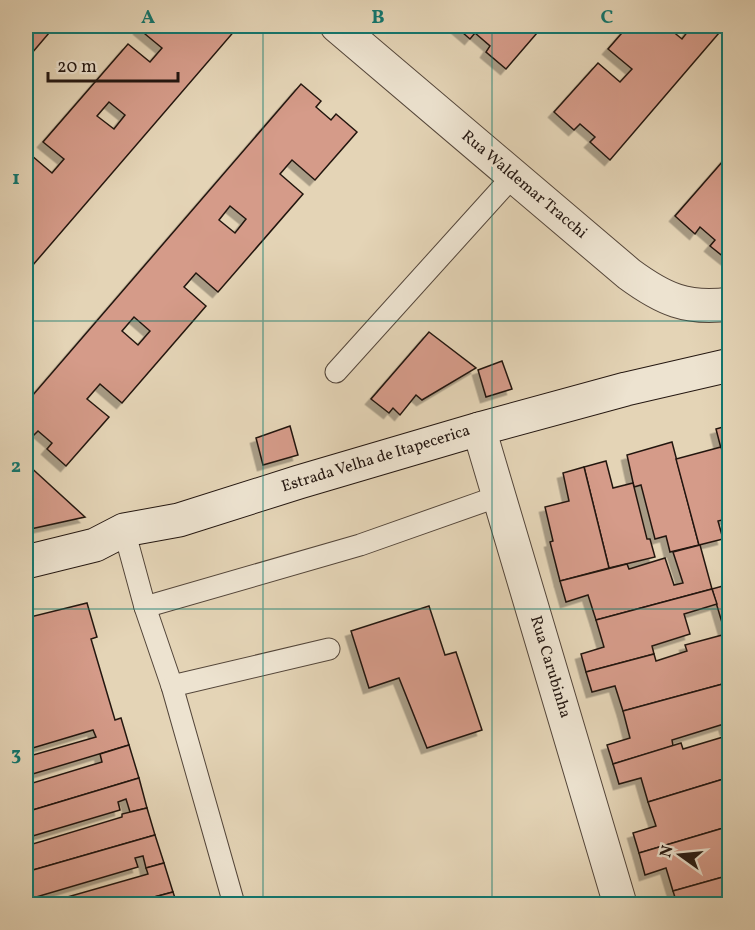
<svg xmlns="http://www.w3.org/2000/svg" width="755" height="930" font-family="Vollkorn,serif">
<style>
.building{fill:#d59b89;stroke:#241711;stroke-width:1.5;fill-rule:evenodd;filter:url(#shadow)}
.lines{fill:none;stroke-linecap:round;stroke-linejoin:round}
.lane-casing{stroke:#54463a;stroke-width:23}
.street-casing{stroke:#54463a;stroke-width:35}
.secondary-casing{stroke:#241711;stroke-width:35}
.lane{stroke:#ede3d0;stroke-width:21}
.street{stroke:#ede3d0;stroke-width:33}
.secondary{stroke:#ede3d0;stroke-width:33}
.grid{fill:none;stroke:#0f766e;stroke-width:1.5;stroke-opacity:0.55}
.labels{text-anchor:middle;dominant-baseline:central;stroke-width:5;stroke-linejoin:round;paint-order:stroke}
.street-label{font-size:16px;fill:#241711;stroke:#ede3d0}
.neatline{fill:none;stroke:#0f766e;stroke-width:2}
.grid-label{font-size:20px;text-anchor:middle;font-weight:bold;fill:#0f766e}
</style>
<defs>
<filter id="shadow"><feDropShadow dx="-5.5" dy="5.5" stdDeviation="0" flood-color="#0004"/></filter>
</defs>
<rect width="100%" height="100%" fill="#e4d4b6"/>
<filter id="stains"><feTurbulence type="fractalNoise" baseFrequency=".00333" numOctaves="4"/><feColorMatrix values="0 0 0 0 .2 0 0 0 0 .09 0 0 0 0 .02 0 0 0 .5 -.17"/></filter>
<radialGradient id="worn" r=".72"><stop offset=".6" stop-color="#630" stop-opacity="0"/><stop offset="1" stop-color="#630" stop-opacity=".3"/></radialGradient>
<g class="building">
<polygon points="26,26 55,26 26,60"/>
<path d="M 142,26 L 234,26 L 237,28 L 26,273 L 26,230 L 29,226 L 26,224 L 26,161 L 31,155 L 52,173 L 64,159 L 43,142 L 128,44 L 150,62 L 162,48 L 139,29 ZM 109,102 L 125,115 L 114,129 L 97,116 Z"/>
<polygon points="455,26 543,26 506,69 486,52 490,46 475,33 470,39"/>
<polygon points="628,26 666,26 682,39 692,26 725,26 610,160 590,142 595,137 580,124 574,130 554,112 598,63 620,82 632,69 608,49"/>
<path d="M 301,84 L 321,101 L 316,107 L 331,120 L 336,114 L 357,132 L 315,180 L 292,160 L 280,174 L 303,194 L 218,292 L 196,273 L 184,287 L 206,306 L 122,403 L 100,384 L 87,399 L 109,417 L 66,466 L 47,449 L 52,443 L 38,431 L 32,437 L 26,431 L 26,403 ZM 230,206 L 246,219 L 235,233 L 219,220 ZM 134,317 L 150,331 L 138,345 L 122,331 Z"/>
<polygon points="730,153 730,262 710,246 715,240 700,227 695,234 675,216"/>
<polygon points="429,332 476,368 422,400 416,395 400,415 393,408 389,413 371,399"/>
<polygon points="502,361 512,389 486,397 478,370"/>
<polygon points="730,425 730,464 725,464 716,429"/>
<polygon points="290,426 298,455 263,465 256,438"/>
<polygon points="672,442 699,545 670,552 666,536 655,539 641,485 634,487 627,455"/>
<polygon points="721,447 730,479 730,518 718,521 723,539 699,545 676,459"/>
<polygon points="606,461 613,488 633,483 647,539 650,539 655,557 609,568 584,467"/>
<polygon points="26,463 85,517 26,530"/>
<polygon points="584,467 609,568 560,581 550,542 553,541 545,507 569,501 563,473"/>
<polygon points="700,545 712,589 596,620 588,595 566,602 560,581 627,564 629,569 665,558 674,585 683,583 673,552"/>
<polygon points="730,584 730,635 726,636 712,589"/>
<polygon points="712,589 717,604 684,614 690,634 652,646 654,654 586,672 581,654 604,647 596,620"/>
<polygon points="87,603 97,637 91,639 115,720 121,718 129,745 26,776 26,757 96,737 93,730 26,750 26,618"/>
<polygon points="429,606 445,655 456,652 482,730 427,748 399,678 369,688 351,631"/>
<polygon points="726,634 730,648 730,682 623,711 615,686 592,692 586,672 654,654 656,661 687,651 685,645"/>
<polygon points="730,682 730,730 726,730 724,724 672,740 673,746 613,764 607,745 630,738 623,711"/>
<polygon points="723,737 724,741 730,739 730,777 648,802 641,778 619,784 613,764 681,743 683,749"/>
<polygon points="129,745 139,778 26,812 26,785 102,762 100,754"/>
<polygon points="730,777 730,826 639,853 633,833 656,826 648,802"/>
<polygon points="139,778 147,808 130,812 126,799 118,802 120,810 26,838 26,812"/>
<polygon points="147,808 155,835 26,872 26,846 122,817 122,814"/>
<polygon points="730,826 730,875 673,891 666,868 645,875 639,853"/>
<polygon points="155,835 164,863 146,868 143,856 135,858 138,867 26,900 26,872"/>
<polygon points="164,863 173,892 128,904 43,904 148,874 146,868"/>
<polygon points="730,875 730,904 677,904 673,891"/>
<polygon points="173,892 177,904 128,904"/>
</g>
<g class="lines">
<defs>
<g id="lane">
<polyline points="336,372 513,176"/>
<polyline points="124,530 145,607 172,686 234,904"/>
<polyline points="145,607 360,545 499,496"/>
<polyline points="172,686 329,649"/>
</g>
<g id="street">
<path d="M 337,26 L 629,274 C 663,299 687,310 730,304"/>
<polyline points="479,429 620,904"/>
</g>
<polyline id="secondary" points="26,562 95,545 124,530 179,520 299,482 479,429 626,389 730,365"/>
</defs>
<use href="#lane" class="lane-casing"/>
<use href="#street" class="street-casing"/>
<use href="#secondary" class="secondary-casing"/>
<use href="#lane" class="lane"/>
<use href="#street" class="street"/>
<use href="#secondary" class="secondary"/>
</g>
<path class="grid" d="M 263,26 L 263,904M 492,26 L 492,904M 26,321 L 730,321M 26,609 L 730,609"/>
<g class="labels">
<g class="street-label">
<text transform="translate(524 185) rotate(40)">Rua Waldemar Tracchi</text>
<text transform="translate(376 459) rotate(-17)">Estrada Velha de Itapecerica</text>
<text transform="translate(550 667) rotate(73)">Rua Carubinha</text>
</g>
</g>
<rect width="755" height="930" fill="none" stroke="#e4d4b6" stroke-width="66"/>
<g transform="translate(680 855) rotate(285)" stroke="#ede3d0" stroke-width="4.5" paint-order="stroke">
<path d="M0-4.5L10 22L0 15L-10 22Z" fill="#241711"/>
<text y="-9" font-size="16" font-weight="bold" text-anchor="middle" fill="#241711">N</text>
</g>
<path d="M48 72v9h130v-9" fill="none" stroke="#241711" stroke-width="3"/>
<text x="57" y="72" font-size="18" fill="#241711" stroke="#ede3d0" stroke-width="4.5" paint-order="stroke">20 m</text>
<rect x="33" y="33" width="689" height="864" class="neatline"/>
<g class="grid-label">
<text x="148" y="23">A</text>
<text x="378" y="23">B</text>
<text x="607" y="23">C</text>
<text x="16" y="184">1</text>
<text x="16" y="472">2</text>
<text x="16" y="760">3</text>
</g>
<rect width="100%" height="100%" filter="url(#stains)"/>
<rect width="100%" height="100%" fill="url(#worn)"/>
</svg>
